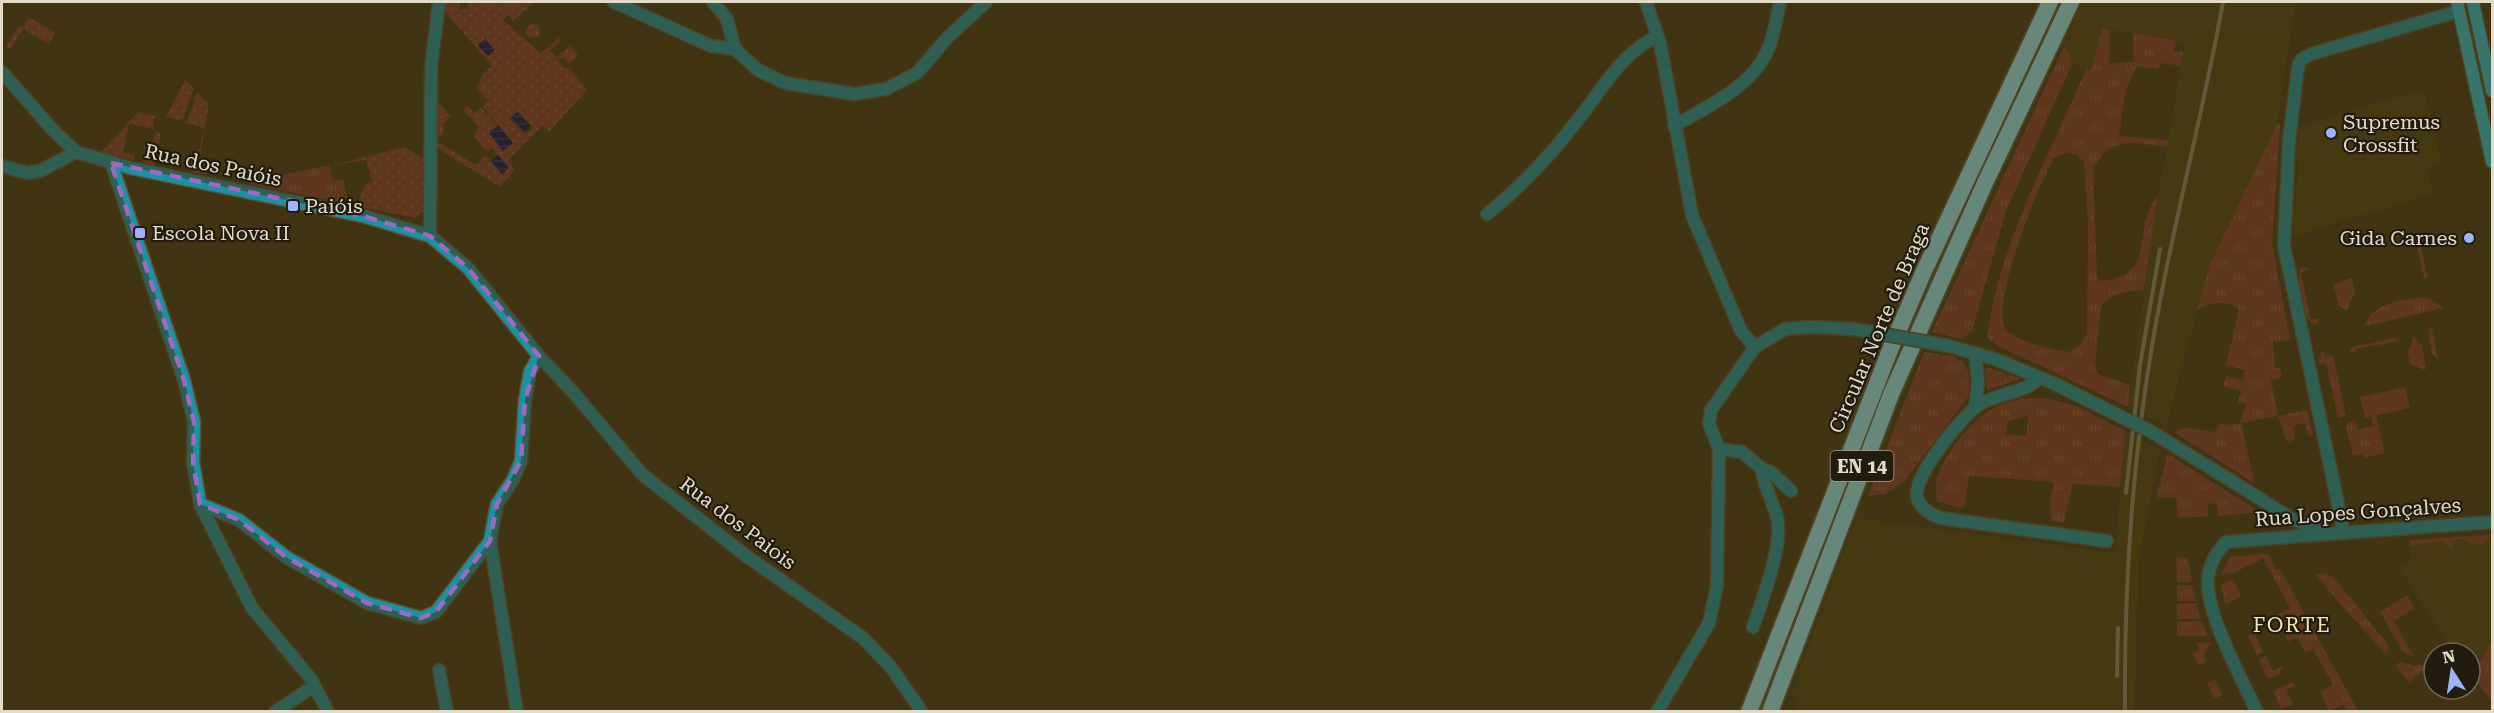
<svg xmlns="http://www.w3.org/2000/svg" width="2494" height="713" font-family="'Roboto Serif',serif">
<style>
.built{fill:#4c3e13}
.grass{fill:url(#grass-tufts);fill-rule:evenodd}
.garden{fill:url(#garden-dots);fill-rule:evenodd}
.pitch{fill:#85392e}
.water{fill:url(#water-rules)}
.lines{fill:none;stroke-linecap:round;stroke-linejoin:round}
.minor-casing{stroke:#5d5233;stroke-width:15}
.tertiary-casing{stroke:#5d5233;stroke-width:15}
.secondary-casing{stroke:#5d5233;stroke-width:15}
.trunk-casing{stroke:#5d5233;stroke-width:20}
.minor{stroke:#1b92a3;stroke-width:12}
.tertiary{stroke:#1b92a3;stroke-width:12}
.secondary{stroke:#2ec2d8;stroke-width:12}
.trunk{stroke:#9aecfb;stroke-width:16}
.rail{stroke:#8e856a;stroke-width:4}
.tertiary-bridge-casing{stroke:#5d5233;stroke-width:15;stroke-linecap:butt}
.tertiary-bridge{stroke:#1b92a3;stroke-width:12}
.marked{fill:none;stroke:#9f69c2;stroke-width:4.5;stroke-dasharray:12 8;stroke-linejoin:round}
.poi-dot{fill:#9db4fd;stroke:#221c0e;stroke-width:2}
.labels{text-anchor:middle;dominant-baseline:central;stroke-width:4.5;stroke-linejoin:round;paint-order:stroke}
.shield{fill:#221c0e;stroke:#a8a290;stroke-width:1.5}
.shield-label{font-size:18px;font-weight:bold;fill:#e2dbc8}
.poi-label{font-size:20px;fill:#e2dbc8;stroke:#221c0e;text-anchor:start}
.street-label{font-size:20px;fill:#e2dbc8;stroke:#221c0e}
.neighbourhood-label{font-size:21px;letter-spacing:1.5px;fill:#efe1bb;stroke:#221c0e}
</style>
<defs>
<pattern id="grass-tufts" width="24" height="20" patternUnits="userSpaceOnUse" patternTransform="scale(1.5)"><rect width="24" height="20" fill="#85392e"/><path d="M3 7l-1-3M5 7V3M7 7l1-3M15 17l-1-3M17 17v-4M19 17l1-3" fill="none" stroke="#96554b"/></pattern>
<pattern id="garden-dots" width="8" height="8" patternUnits="userSpaceOnUse" patternTransform="scale(1.5)"><rect width="8" height="8" fill="#85392e"/><path d="M2 2h.1M6 6h.1" fill="none" stroke="#96554b" stroke-width="1.8" stroke-linecap="round"/></pattern>
<pattern id="water-rules" width="6" height="5" patternUnits="userSpaceOnUse" patternTransform="scale(1.5)"><rect width="6" height="5" fill="#0a0855"/><path d="M0 2.5h6" fill="none" stroke="#2d2b6c"/></pattern>
</defs>
<rect width="100%" height="100%" fill="#403412"/>
<g class="built">
<polygon points="2082,2 2296,2 2277,124 2210,264 2166,427 2128,407 2158,196 2185,43 2102,28 2091,71 2072,64 2071,55 2064,46"/>
<polygon points="2424,89 2441,163 2427,171 2434,193 2292,237 2299,165 2296,157 2300,126"/>
<polygon points="2125,431 2160,450 2139,559 2134,711 1795,711 1797,706 1792,691 1856,518 2115,553"/>
<polygon points="2492,535 2492,641 2471,675 2470,653 2455,653 2399,568 2411,561 2409,540"/>
</g>
<g class="grass">
<path d="M 2102,28 L 2110,30 L 2109,63 L 2134,62 L 2133,33 L 2176,41 L 2174,51 L 2183,52 L 2181,66 L 2163,63 L 2157,69 L 2137,66 L 2126,89 L 2119,136 L 2168,140 L 2167,147 C 2135,143 2109,135 2093,170 L 2097,275 L 2099,281 C 2161,277 2129,229 2158,196 L 2144,290 C 2128,292 2110,292 2101,307 L 2095,366 L 2098,374 L 2130,385 L 2128,407 L 1998,346 L 1987,337 C 2001,237 2048,160 2086,69 L 2091,70 ZM 2066,153 L 2076,154 L 2084,162 L 2088,223 L 2087,333 L 2080,345 L 2069,352 C 2053,350 2015,342 2005,328 C 1990,307 2040,179 2055,157 Z"/>
<polygon points="2064,46 2071,55 2072,64 2006,211 1972,331 1962,339 1932,332"/>
<path d="M 2277,124 L 2280,124 L 2272,243 L 2290,340 L 2273,342 L 2275,368 L 2280,368 L 2282,377 L 2271,380 L 2278,416 L 2307,410 L 2313,435 L 2308,436 L 2305,423 L 2293,426 L 2295,439 L 2287,442 L 2278,416 L 2241,423 L 2255,484 L 2174,432 L 2185,428 L 2216,432 L 2218,425 L 2223,423 L 2228,425 L 2240,423 L 2246,404 L 2238,402 L 2241,391 L 2223,386 L 2226,376 L 2243,380 L 2245,370 L 2226,365 L 2239,309 C 2228,300 2207,302 2197,310 L 2210,264 Z"/>
<polygon points="329,165 333,181 343,179 347,198 340,202 249,184 252,181"/>
<polygon points="2417,231 2428,277 2424,278 2414,232"/>
<path d="M 2302,267 L 2310,268 L 2301,273 L 2311,320 L 2320,318 L 2317,324 L 2311,323 C 2303,316 2295,276 2302,267 Z"/>
<polygon points="2352,278 2355,292 2347,310 2339,306 2333,284"/>
<path d="M 2420,297 L 2429,298 L 2444,308 L 2365,326 C 2370,303 2401,301 2420,297 Z"/>
<polygon points="2428,328 2432,328 2438,360 2432,353"/>
<polygon points="2413,337 2422,345 2426,370 2411,365 2408,353"/>
<polygon points="2395,338 2399,341 2356,349 2356,352 2349,353 2352,347"/>
<polygon points="2324,351 2325,356 2333,355 2346,416 2338,418 2326,363 2319,364 2318,358 2321,357 2320,352"/>
<polygon points="1924,352 1953,356 1963,362 1969,373 1969,396 1904,482 1886,494 1868,496"/>
<polygon points="1988,367 2019,378 2020,379 1987,390 1985,368"/>
<path d="M 2046,398 L 2079,407 L 2125,431 L 2120,487 L 2073,484 L 2064,523 L 2051,521 L 2050,500 L 2054,482 L 1969,476 L 1964,508 L 1938,502 C 1925,472 1970,420 1995,407 C 2011,399 2029,398 2046,398 ZM 2028,416 L 2026,436 L 2006,434 L 2008,421 Z"/>
<polygon points="2376,415 2385,453 2364,458 2362,454 2353,456 2346,427 2348,423 2355,420 2358,430 2373,426 2371,417"/>
<polygon points="2168,454 2260,512 2218,516 2217,503 2208,504 2208,516 2178,518 2176,498 2156,497"/>
<polygon points="2492,535 2483,544 2471,545 2464,539 2457,539 2451,548 2441,541 2411,546 2409,540"/>
<polygon points="2268,553 2276,570 2280,569 2358,711 2347,711 2343,705 2329,711 2320,692 2333,685 2313,649 2305,652 2297,637 2288,642 2276,615 2290,608 2263,558 2234,573 2221,575 2230,557"/>
<polygon points="2176,557 2188,559 2192,582 2177,582"/>
<polygon points="2322,573 2333,576 2387,643 2389,648 2386,655 2315,575"/>
<polygon points="2234,580 2241,597 2225,604 2221,584"/>
<polygon points="2177,585 2192,585 2196,601 2177,601"/>
<polygon points="2407,595 2415,608 2394,621 2414,657 2402,651 2380,612"/>
<polygon points="2196,603 2201,619 2177,619 2177,604"/>
<polygon points="2202,621 2208,636 2177,636 2177,622"/>
<polygon points="2261,629 2263,632 2256,636 2263,652 2257,655 2248,636"/>
<polygon points="2492,641 2492,701 2471,675"/>
<polygon points="2211,642 2204,655 2207,662 2199,666 2193,653 2199,650 2196,643"/>
<polygon points="2266,656 2273,671 2284,666 2279,674 2268,679 2259,660"/>
<polygon points="2400,662 2415,666 2430,664 2409,682 2395,665"/>
<polygon points="2215,680 2223,695 2214,699 2207,683"/>
<polygon points="2293,682 2294,686 2286,690 2293,704 2281,709 2273,691"/>
</g>
<g class="garden">
<path d="M 445,2 L 460,2 L 459,9 L 467,9 L 468,2 L 534,2 L 513,21 L 508,15 L 503,20 L 541,53 L 559,38 L 561,40 L 550,50 L 556,55 L 554,59 L 570,46 L 578,55 L 569,64 L 562,56 L 558,60 L 566,69 L 569,67 L 587,90 L 549,132 L 543,125 L 508,160 L 515,170 L 500,187 L 438,149 L 438,142 L 476,165 L 486,156 L 502,174 L 509,168 L 492,148 L 487,152 L 473,135 L 479,128 L 463,109 L 467,105 L 474,113 L 481,107 L 498,127 L 490,134 L 503,150 L 513,143 L 482,106 L 488,101 L 476,88 L 483,74 L 492,66 L 444,10 ZM 518,111 L 533,127 L 525,134 L 510,119 Z"/>
<polygon points="29,17 56,33 49,44 23,29 10,49 6,47 19,26 23,28"/>
<circle cx="533" cy="31" r="7"/>
<polygon points="185,80 194,88 182,121 166,117"/>
<polygon points="197,92 209,104 198,166 207,168 206,175 194,172 204,128 187,123"/>
<polygon points="437,101 451,117 443,124 443,137 438,135"/>
<polygon points="138,112 155,116 153,129 129,124 123,152 134,155 134,160 101,152"/>
<polygon points="155,132 161,133 154,165 142,162 143,157 150,157"/>
<path d="M 405,147 L 423,159 L 423,211 L 417,218 L 364,208 L 359,201 C 361,191 363,185 372,181 L 366,160 L 330,166 Z"/>
</g>
<polygon class="pitch" points="2405,387 2410,408 2365,418 2360,397"/>
<g class="water">
<polygon points="485,39 495,50 488,56 478,45"/>
<polygon points="517,112 530,125 528,130 524,131 511,117"/>
<polygon points="499,126 513,143 503,151 490,134 490,131"/>
<polygon points="498,155 509,168 502,174 491,161"/>
</g>
<g class="lines">
<defs>
<g id="minor">
<polyline points="614,2 711,46 735,49 758,70 785,83 854,94 886,89 917,73 947,38 986,2"/>
<polyline points="713,2 727,19 735,49"/>
<polyline points="1646,2 1660,43 1692,215 1741,331 1755,347"/>
<path d="M 1674,126 C 1708,106 1754,86 1769,47 C 1774,33 1777,16 1780,2"/>
<polyline points="111,163 184,380 194,422 193,462 200,504 252,608 311,679 328,712"/>
<polyline points="2,166 27,173 40,171 76,152"/>
<path d="M 1487,214 C 1521,187 1550,156 1576,122 C 1604,88 1617,57 1657,36"/>
<polyline points="430,236 431,68 439,2"/>
<polyline points="1975,353 1978,381 1975,407"/>
<path d="M 2039,377 C 2029,393 1994,393 1977,406 C 1960,419 1913,476 1917,497 C 1920,509 1930,513 1940,518 L 2107,541"/>
<polyline points="1719,449 1742,452 1761,468 1771,472 1791,491"/>
<polyline points="200,504 239,520 286,557 367,603 421,618 436,612 490,541"/>
<polyline points="2344,533 2284,246 2289,141 2298,67 2301,60 2311,54 2459,11"/>
<path d="M 1753,627 C 1762,601 1784,543 1777,517 C 1772,500 1764,486 1761,468"/>
<polyline points="439,670 447,712"/>
<polyline points="275,712 314,686"/>
<polyline points="517,712 490,541 497,504 513,480 521,461 525,400 530,372 539,356"/>
<path d="M 2257,712 C 2242,679 2205,613 2208,578 C 2210,563 2216,552 2226,542 L 2327,534"/>
</g>
<g id="tertiary">
<polyline points="2,72 53,130 76,152 131,168 363,216 430,236 468,268 539,356 572,391 643,475 745,555 863,638 890,666 922,712"/>
<polyline points="1949,346 1995,359 2053,383"/>
<polyline points="2235,483 2292,519 2327,534 2492,522"/>
<polyline points="1657,712 1709,623 1717,585 1719,449 1709,424 1711,410 1755,347 1785,329 1811,327 1854,329"/>
</g>
<g id="secondary">
<polyline points="2457,2 2492,162"/>
<polyline points="2473,2 2492,91"/>
</g>
<g id="trunk">
<polyline points="1749,712 1890,350 1924,271 2050,2"/>
<polyline points="1770,712 1892,392 1985,183 2071,2"/>
</g>
</defs>
<use href="#minor" class="minor-casing"/>
<use href="#tertiary" class="tertiary-casing"/>
<use href="#secondary" class="secondary-casing"/>
<use href="#trunk" class="trunk-casing"/>
<use href="#minor" class="minor"/>
<use href="#tertiary" class="tertiary"/>
<use href="#secondary" class="secondary"/>
<use href="#trunk" class="trunk"/>
<g class="rail">
<polyline points="2126,493 2140,365 2160,249"/>
<polyline points="2117,676 2118,628"/>
<path d="M 2125,712 C 2124,588 2132,462 2153,340 C 2172,226 2203,115 2223,2"/>
</g>
<defs>
<g id="tertiary-bridge">
<polyline points="1854,329 1949,346"/>
<polyline points="2053,383 2150,431 2235,483"/>
</g>
</defs>
<use href="#tertiary-bridge" class="tertiary-bridge-casing"/>
<use href="#tertiary-bridge" class="tertiary-bridge"/>
</g>
<path d="M0 0H2494V713H0ZM 111,163 L 363,216 L 430,236 L 468,268 L 539,356 L 525,400 L 521,461 L 497,504 L 490,541 L 436,612 L 421,618 L 367,603 L 286,557 L 239,520 L 200,504 L 193,462 L 194,422 L 184,380 Z" fill="#403412" fill-opacity=".55" fill-rule="evenodd"/>
<path class="marked" d="M 111,163 L 363,216 L 430,236 L 468,268 L 539,356 L 525,400 L 521,461 L 497,504 L 490,541 L 436,612 L 421,618 L 367,603 L 286,557 L 239,520 L 200,504 L 193,462 L 194,422 L 184,380 Z"/>
<g class="poi-dot">
<circle cx="2331" cy="133" r="6"/>
<rect x="287" y="200" width="12" height="12" rx="3"/>
<rect x="134" y="227" width="12" height="12" rx="3"/>
<circle cx="2469" cy="238" r="6"/>
</g>
<g class="labels">
<rect class="shield" x="1830.5" y="451" width="63" height="30" rx="4.5"/>
<g class="shield-label">
<text x="1862" y="466">EN 14</text>
</g>
<g class="poi-label">
<text x="2343" y="122">Supremus<tspan x="2343" dy="23">Crossfit</tspan></text>
<text x="305" y="206">Paióis</text>
<text x="152" y="233">Escola Nova II</text>
<text x="2457" y="238" text-anchor="end">Gida Carnes</text>
</g>
<g class="street-label">
<text transform="translate(213 165) rotate(12)">Rua dos Paióis</text>
<text transform="translate(1879 328) rotate(-67)">Circular Norte de Braga</text>
<text transform="translate(2358 512) rotate(-4)">Rua Lopes Gonçalves</text>
<text transform="translate(738 523) rotate(37)">Rua dos Paiois</text>
</g>
<g class="neighbourhood-label">
<text x="2292" y="625">FORTE</text>
</g>
</g>
<rect width="2494" height="713" fill="none" stroke="#e2dbc8" stroke-width="6"/>
<g transform="translate(2452 671) rotate(348)"><circle r="28" fill="#221c0e" stroke="#6f6858" stroke-width="1.5"/>
<path d="M0-4.5L10 22L0 15L-10 22Z" fill="#9db4fd"/>
<text y="-9" font-size="16" font-weight="bold" text-anchor="middle" fill="#e2dbc8">N</text>
</g>
</svg>
